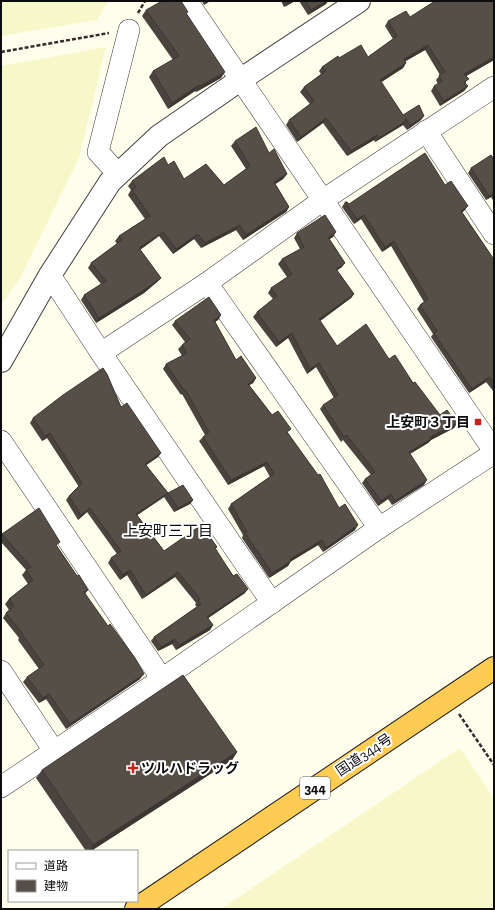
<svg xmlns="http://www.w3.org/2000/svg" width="495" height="910" font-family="'Zilla Slab','Noto Sans JP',serif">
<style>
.farmland{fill:#f7f8c9}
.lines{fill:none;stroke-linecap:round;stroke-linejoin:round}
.minor-casing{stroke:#3f3f3f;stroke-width:22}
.tertiary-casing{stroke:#3f3f3f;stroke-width:24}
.trunk-casing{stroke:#1d1d1d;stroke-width:24}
.path{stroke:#2e2e2e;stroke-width:2.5;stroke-dasharray:4 2;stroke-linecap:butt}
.minor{stroke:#fff;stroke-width:21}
.tertiary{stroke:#fff;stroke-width:22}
.trunk{stroke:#ffcc53;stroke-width:22}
.wall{fill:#4a443e}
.shaded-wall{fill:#3c3732}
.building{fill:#564f48;stroke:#3c3732}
.poi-dot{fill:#c82319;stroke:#fff;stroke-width:1.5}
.labels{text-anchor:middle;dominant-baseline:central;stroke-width:4;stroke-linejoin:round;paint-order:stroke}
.shield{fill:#fff;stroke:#555;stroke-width:1}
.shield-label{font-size:13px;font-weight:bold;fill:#0c0c0c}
.poi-label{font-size:14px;font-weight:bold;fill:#0c0c0c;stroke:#fff;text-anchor:end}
.street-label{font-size:14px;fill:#0c0c0c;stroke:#fff}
.neighbourhood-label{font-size:15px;fill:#0c0c0c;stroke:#fff}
</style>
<rect width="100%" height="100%" fill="#fffdec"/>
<g class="farmland">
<polygon points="1,1 108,1 97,20 1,36"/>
<polygon points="106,47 79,158 20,278 1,305 1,66"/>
<polygon points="460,748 494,799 494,909 221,909"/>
</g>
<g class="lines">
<defs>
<g id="minor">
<polyline points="187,1 494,451"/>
<polyline points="426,131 494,234"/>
<polyline points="118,174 98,152 129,30"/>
<polyline points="50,275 101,353 272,603"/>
<polyline points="207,283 379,528"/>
<polyline points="101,353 207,283 323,200 494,87"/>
<polyline points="1,441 162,679"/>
<polyline points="1,671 54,751"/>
<polyline points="1,787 162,679 379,528 494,453"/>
</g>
<polyline id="tertiary" points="1,361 50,275 110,182 159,136 240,80 359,1"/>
<polyline id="trunk" points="136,909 494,668"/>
</defs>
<use href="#minor" class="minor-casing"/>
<use href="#tertiary" class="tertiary-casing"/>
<use href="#trunk" class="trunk-casing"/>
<g class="path">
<polyline points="138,13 145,1"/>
<polyline points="1,52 109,33"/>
<polyline points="459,714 494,765"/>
</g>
<use href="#minor" class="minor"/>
<use href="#tertiary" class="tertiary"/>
<use href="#trunk" class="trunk"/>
</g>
<g class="wall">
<polygon points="202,1 210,1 204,5"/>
<polygon points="281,1 295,1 284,7"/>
<polygon points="299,1 328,1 326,4 308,15"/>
<polygon points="494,1 494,60 466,76 466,84 468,86 464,91 440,106 431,91 434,86 438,84 436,80 440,75 425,50 405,61 406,63 403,68 381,82 403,115 421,120 407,130 403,125 375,142 374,140 347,156 323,123 297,142 286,125 289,120 310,104 300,92 304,87 321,74 319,71 322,67 339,58 368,57 393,39 385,26 388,21"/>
<polygon points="146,10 187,14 221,78 196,92 195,91 168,109 149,77 153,71 173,60 142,16"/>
<polygon points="235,141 269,153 287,174 283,179 275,184 289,207 286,212 243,240 236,230 201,248 194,239 173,254 159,236 140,250 161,278 157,282 144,293 96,323 81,300 84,295 101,284 88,268 91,263 117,244 115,241 119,236 145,219 128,195 131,190 128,186 132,181 168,165 184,179 224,185 246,169 231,146"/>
<polygon points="494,159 494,202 491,197 486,200 468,173 471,168"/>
<polygon points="445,185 464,211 462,212 493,258 494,257 494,392 486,382 469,393 431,337 433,334 417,309 420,305 424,302 391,246 382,252 361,219 354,224 342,207 345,202 349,204"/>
<polygon points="297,233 333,237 329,239 342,267 337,270 354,294 351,298 320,321 337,346 389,359 413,383 440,415 457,423 454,428 431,440 428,443 410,454 424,485 392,505 388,499 378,506 362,483 365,479 371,475 343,440 341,442 320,409 323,405 334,398 316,367 307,374 288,338 276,347 253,317 257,312 273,299 268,293 271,288 287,277 278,264 282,259 300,249 294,238"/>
<polygon points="221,315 218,320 215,322 236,360 256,378 253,383 249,385 272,415 288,433 339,508 355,530 323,552 318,545 291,561 288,566 269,578 242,538 243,535 228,509 231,504 270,477 264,466 228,485 199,441 205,435 182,394 181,395 163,369 166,364 182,356 178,349 185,342 172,325 175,321"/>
<polygon points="121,407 161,453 158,457 146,465 168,493 193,500 190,504 174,512 164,497 137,515 164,551 210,537 217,547 215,549 245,593 208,618 213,625 210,630 176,650 172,644 158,651 151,641 154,637 197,607 195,605 196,603 175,577 142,599 127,575 120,580 108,563 111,558 117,554 87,512 78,520 66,500 69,496 79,487 47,438 42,441 30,423 33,418"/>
<polygon points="2,534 57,546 77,576 88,590 85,594 140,679 66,729 46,699 39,703 23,682 27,677 39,669 18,640 19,638 3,618 6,613 9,610 5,604 9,599 28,584 22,575 26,570 1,542 1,535"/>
<polygon points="237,752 232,760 91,851 86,851 36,778 42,770"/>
</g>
<g class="shaded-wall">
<polygon points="207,1 210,1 204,5"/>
<polygon points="289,1 295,1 284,7 288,2"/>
<polygon points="326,1 328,1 326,4 308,15 311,10"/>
<polygon points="428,45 425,50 401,64 404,59"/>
<polygon points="494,57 494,60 461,79 464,74"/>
<polygon points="406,63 403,68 377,85 380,80"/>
<polygon points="225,72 221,78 196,92 200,86"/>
<polygon points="199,85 195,91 168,109 172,103"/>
<polygon points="468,86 464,91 440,106 444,101"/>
<polygon points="424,116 421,120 407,130 411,125"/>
<polygon points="326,118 323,123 297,142 301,137"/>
<polygon points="406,121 403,125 375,142 379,138"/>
<polygon points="377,135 374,140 347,156 351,151"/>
<polygon points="287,174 283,179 271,187 274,182"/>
<polygon points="494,193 491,197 486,200 489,196"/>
<polygon points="468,206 464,211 458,215 461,211"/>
<polygon points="289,207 286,212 243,240 246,235"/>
<polygon points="364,215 361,219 354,224 357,219"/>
<polygon points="240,225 236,230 201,248 205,243"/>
<polygon points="163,232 159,236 135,253 139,248"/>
<polygon points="336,232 333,237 325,242 328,237"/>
<polygon points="198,234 194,239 173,254 176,249"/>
<polygon points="394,241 391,246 382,252 385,247"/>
<polygon points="345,263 342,267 333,273 336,269"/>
<polygon points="161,278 157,282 144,293 96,323 99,318"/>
<polygon points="354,294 351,298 316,324 319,319"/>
<polygon points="221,315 218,320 211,324 214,320"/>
<polygon points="292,333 288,338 276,347 279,342"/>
<polygon points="319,363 316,367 307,374 310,369"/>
<polygon points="489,377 486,382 469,393 472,389"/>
<polygon points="256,378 253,383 245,388 248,384"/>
<polygon points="457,423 454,428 431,440 428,443 406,456 409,452 430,437"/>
<polygon points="50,433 47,438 42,441 45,436"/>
<polygon points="161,453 158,457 142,468 145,464"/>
<polygon points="267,462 264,466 228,485 231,480"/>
<polygon points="427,480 424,485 392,505 395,501"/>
<polygon points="168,493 164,497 133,518 136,514"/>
<polygon points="391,494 388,499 378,506 381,501"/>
<polygon points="193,500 190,504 174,512 178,508"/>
<polygon points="90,508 87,512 78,520 81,515"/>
<polygon points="358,525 355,530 323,552 326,548"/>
<polygon points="322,540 318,545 287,564 290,559"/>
<polygon points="291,561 288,566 269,578 272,573"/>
<polygon points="130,570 127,575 120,580 123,575"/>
<polygon points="178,572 175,577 142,599 146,595"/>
<polygon points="248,589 245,593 204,621 207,617"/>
<polygon points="213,625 210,630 176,650 179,645"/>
<polygon points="175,639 172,644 158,651 161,647"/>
<polygon points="144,674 140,679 66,729 70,724"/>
<polygon points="49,694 46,699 39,703 43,698"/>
<polygon points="237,752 232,760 91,851 89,851 93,845"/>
</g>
<g class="building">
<polygon points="162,1 181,1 188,12 186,13 225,72 200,86 199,85 172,103 153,71 179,56 146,10"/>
<polygon points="306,1 326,1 311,10"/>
<polygon points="435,1 494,1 494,57 464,74 469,79 464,82 468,86 444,101 434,86 442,81 439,75 445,72 428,45 404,59 406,63 380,80 403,115 419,105 424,116 411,125 405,118 406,121 379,138 377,135 351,151 326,118 301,137 289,120 314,101 304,87 326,71 322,67 338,56 339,58 361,45 368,57 397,36 388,21 406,11 410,17"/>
<polygon points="256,127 269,153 274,149 287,174 274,182 289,207 246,235 240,225 205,243 198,234 176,249 163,232 139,248 161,278 147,288 99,318 84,295 106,281 91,263 122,240 119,236 150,216 132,190 136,187 132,181 164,157 168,165 174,161 184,179 206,164 224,185 250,166 235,141"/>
<polygon points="425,153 445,185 451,181 468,206 461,211 493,258 494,257 494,383 489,377 472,389 434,333 437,331 420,305 428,299 394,241 385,247 364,215 357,219 345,202 347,202 349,204"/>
<polygon points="491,155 494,159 494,193 489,196 471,168"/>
<polygon points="325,215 336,232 328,237 345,263 336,269 354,294 319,319 337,346 366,324 389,359 395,355 413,383 415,382 440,415 447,410 457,423 430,437 431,439 409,452 427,480 395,501 391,494 381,501 365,479 375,472 347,435 344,437 323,405 338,395 319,363 310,369 292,333 279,342 257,312 277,296 271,288 292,274 282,259 304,247 297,233"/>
<polygon points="209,297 221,315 214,320 236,360 241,356 256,378 248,384 272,415 278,411 291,429 287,432 318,475 320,474 339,508 345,504 358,525 326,548 322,540 290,559 291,561 272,573 245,533 247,532 231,504 274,474 267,462 231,480 203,437 209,432 185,389 184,390 166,364 187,353 182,345 190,339 175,321"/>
<polygon points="103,368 107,374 121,407 127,403 161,453 145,464 168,493 136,514 164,551 204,523 210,537 217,547 215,548 233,576 237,574 248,589 207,617 213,625 179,645 175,639 161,647 154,637 201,604 198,600 200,599 178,572 146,595 130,570 123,575 111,558 121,551 90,508 81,515 69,496 82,483 50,433 45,436 33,418 63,395"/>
<polygon points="183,485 193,500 178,508 168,493"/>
<polygon points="39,508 60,542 56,545 77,576 79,575 88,590 84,592 108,626 110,624 135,658 144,674 70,724 49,694 43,698 27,677 44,665 22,634 23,634 6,613 14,606 9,599 33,580 26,570 31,567 2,534"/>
<polygon points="183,675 237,752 93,845 42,770"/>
</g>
<g class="poi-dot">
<rect x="474" y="418" width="8" height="8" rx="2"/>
<path d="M131 762h4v4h4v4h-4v4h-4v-4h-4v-4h4z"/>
</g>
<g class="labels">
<rect class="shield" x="300" y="777" width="30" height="22" rx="3"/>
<g class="shield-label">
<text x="315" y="788">344</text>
</g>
<g class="poi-label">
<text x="470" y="422">上安町３丁目</text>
<text x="141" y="768" text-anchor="start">ツルハドラッグ</text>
</g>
<g class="street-label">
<text transform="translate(364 755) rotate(-34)">国道344号</text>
</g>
<g class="neighbourhood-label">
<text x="168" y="531">上安町三丁目</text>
</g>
</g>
<rect width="495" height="910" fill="none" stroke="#0c0c0c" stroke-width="4"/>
<rect x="8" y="850" width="130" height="52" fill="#ffffff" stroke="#9e9e9e"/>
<rect x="16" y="863" width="20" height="6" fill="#ffffff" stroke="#9e9e9e"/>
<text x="44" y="870" font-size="12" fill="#0c0c0c">道路</text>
<rect x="16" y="880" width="20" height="12" fill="#564f48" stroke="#9e9e9e"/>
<text x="44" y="890" font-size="12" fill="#0c0c0c">建物</text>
</svg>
